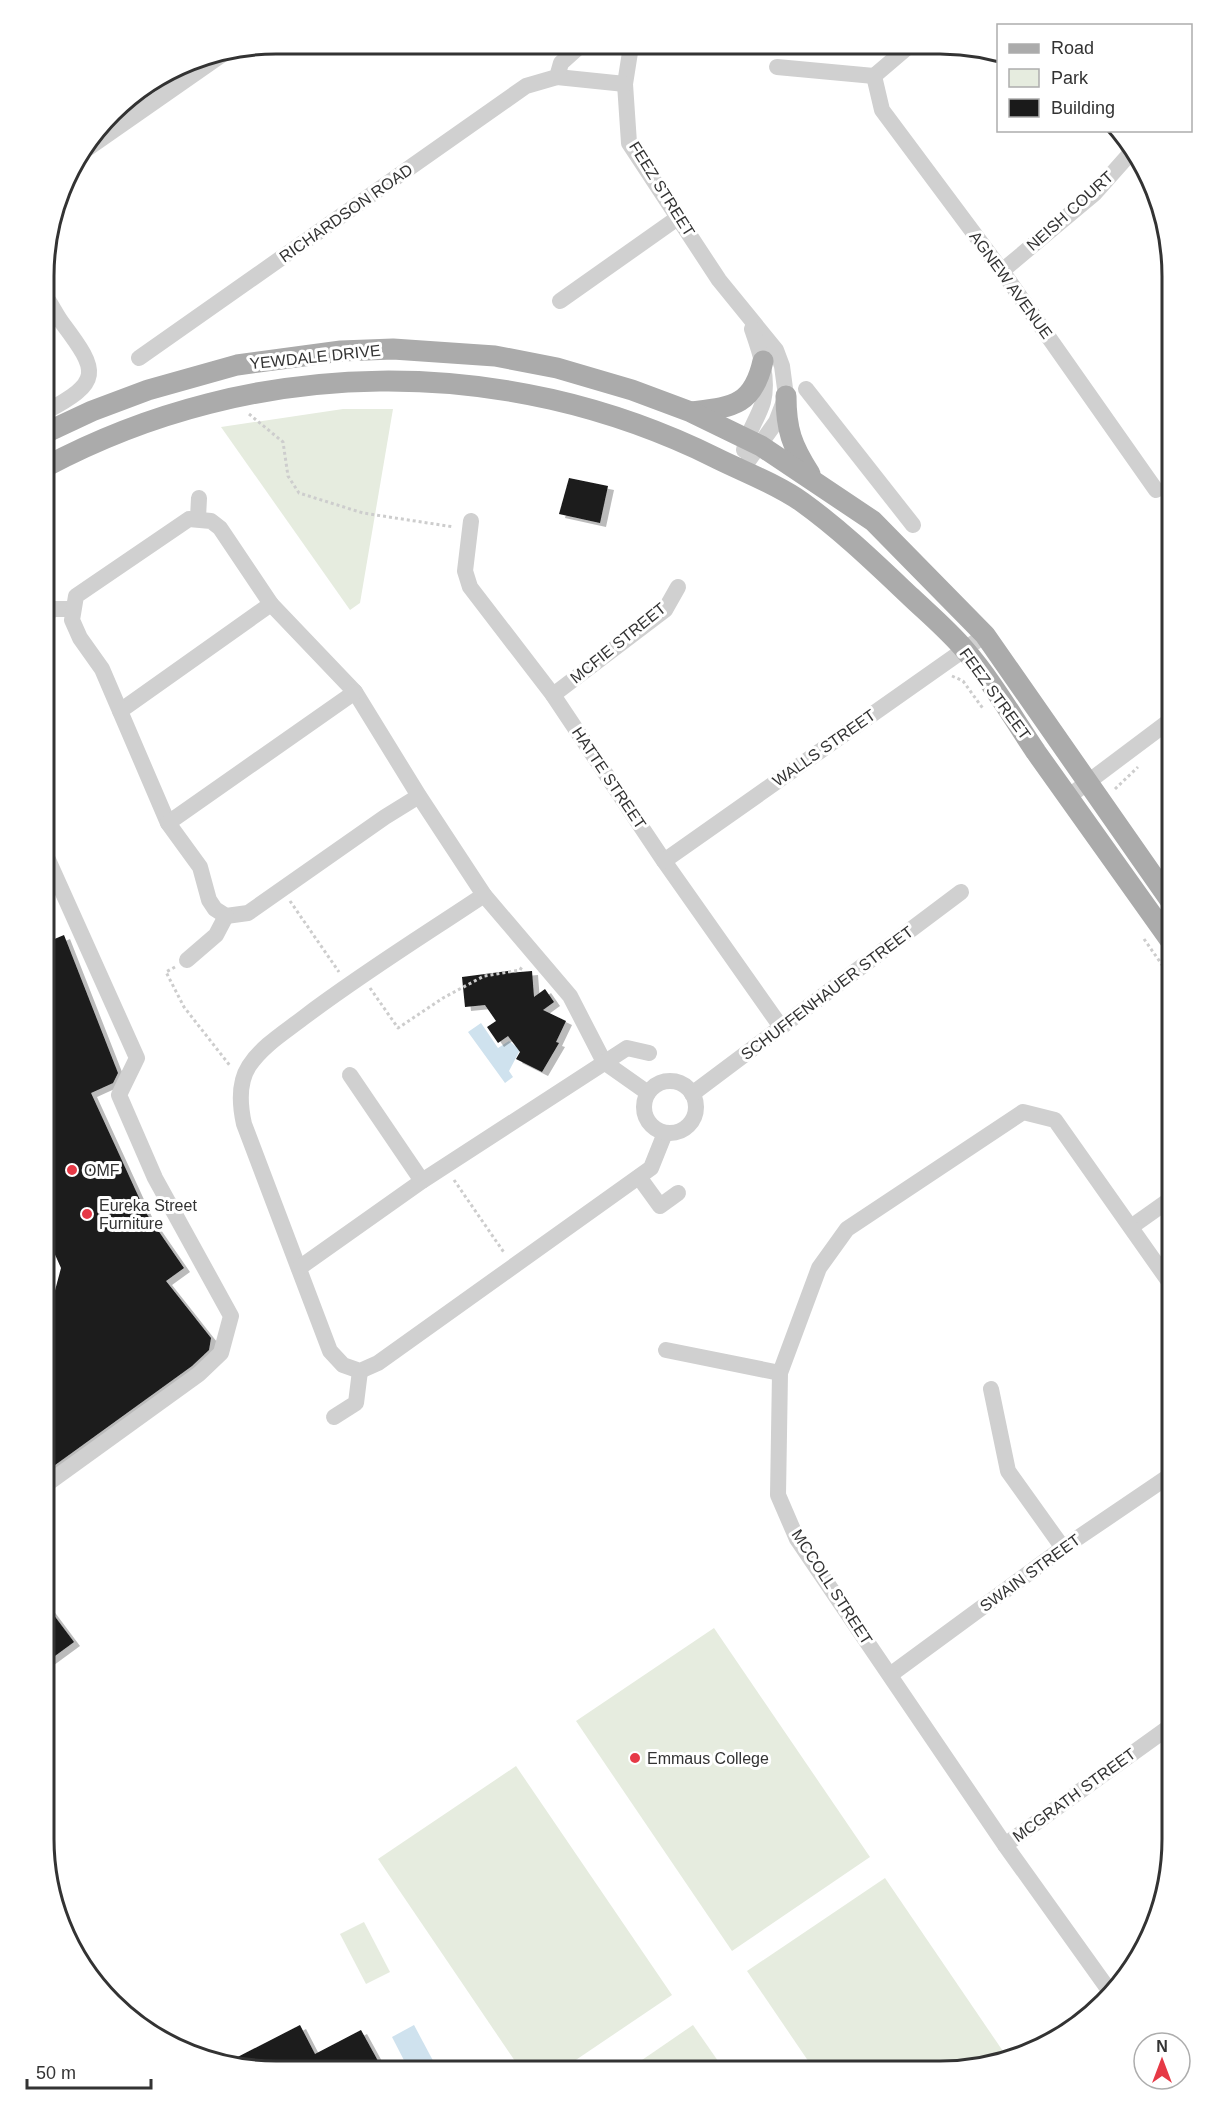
<svg xmlns="http://www.w3.org/2000/svg" width="1216" height="2115" font-family="Helvetica,sans-serif">
<style>
.green{fill:#e6ecdf}
.water{fill:#cfe2ee}
.building{fill:#1a1a1a;filter:url(#shadow)}
.lines{fill:none;stroke-linecap:round;stroke-linejoin:round}
.path{stroke:#cdcdcd;stroke-width:3;stroke-dasharray:3 3;stroke-linecap:butt}
.minor{stroke:#d0d0d0;stroke-width:16}
.major{stroke:#ababab;stroke-width:21}
.poi-dot{fill:#e63946;stroke:#fff;stroke-width:2}
.labels{text-anchor:middle;dominant-baseline:central;stroke-width:6;stroke-linejoin:round;paint-order:stroke}
.street-label{font-size:16px;fill:#333;stroke:#fff}
.poi-label{font-size:16px;fill:#333;stroke:#fff;text-anchor:start}
.rim{fill:none;stroke:#333;stroke-width:3}
</style>
<defs>
<filter id="shadow"><feDropShadow dx="6" dy="4" stdDeviation="0" flood-color="#0004"/></filter>
</defs>
<rect width="100%" height="100%" fill="#fff"/>
<g class="green">
<polygon points="343,409 393,409 360,603 350,610 221,427"/>
<polygon points="714,1628 870,1857 732,1951 576,1721"/>
<polygon points="516,1766 672,1995 561,2070 521,2070 378,1859"/>
<polygon points="885,1878 1009,2060 940,2071 815,2071 747,1971"/>
<polygon points="364,1922 390,1972 366,1984 340,1934"/>
<polygon points="693,2025 725,2071 626,2071"/>
</g>
<g class="water">
<polygon points="481,1023 498,1048 509,1041 520,1050 509,1071 513,1077 505,1083 468,1032"/>
<polygon points="414,2025 438,2070 409,2070 392,2037"/>
</g>
<g class="building">
<polygon points="569,478 608,486 600,523 559,514"/>
<polygon points="64,935 118,1073 113,1083 91,1093 146,1213 184,1268 166,1281 211,1338 209,1350 192,1366 44,1473 44,1305 53,1298 61,1268 44,1230 45,943"/>
<polygon points="508,971 508,973 532,971 534,997 545,989 554,1002 543,1010 566,1021 556,1042 559,1043 542,1072 516,1059 520,1052 508,1036 498,1043 487,1027 496,1021 485,1005 465,1007 462,977"/>
<polygon points="44,1602 74,1642 44,1664"/>
<polygon points="300,2025 315,2054 361,2030 383,2070 245,2069 224,2064"/>
</g>
<g class="lines">
<g class="path">
<polyline points="249,414 283,442 288,476 299,493 363,513 454,527"/>
<polyline points="952,676 963,681 984,710"/>
<polyline points="1115,789 1138,767"/>
<polyline points="290,901 339,972"/>
<polyline points="1144,939 1172,979"/>
<polyline points="175,967 166,972 184,1007 231,1067"/>
<polyline points="370,988 398,1028 443,998 484,976 520,970 523,965"/>
<polyline points="454,1180 505,1254"/>
</g>
<g class="minor">
<polyline points="631,46 625,84 629,143 719,280 776,350 782,366 786,396 776,422 741,471"/>
<polyline points="908,47 874,76 882,110 1002,271 1156,490"/>
<polyline points="777,67 874,76"/>
<polyline points="557,77 625,84"/>
<polyline points="84,151 223,54"/>
<polyline points="1002,271 1095,193 1134,149"/>
<polyline points="560,301 679,217"/>
<polyline points="139,358 526,86 557,77 561,63 581,45"/>
<polyline points="806,389 913,525"/>
<path d="M 45,412 C 102,382 99,372 63,324 C 56,315 52,305 45,296"/>
<path d="M 744,450 C 747,432 758,419 763,402 C 769,377 760,352 752,329"/>
<polyline points="198,518 199,498"/>
<polyline points="471,521 465,571 470,587 553,695 664,861 781,1027"/>
<polyline points="45,614 54,609 72,609"/>
<polyline points="553,695 665,610 678,587"/>
<polyline points="120,711 271,604"/>
<polyline points="419,796 385,817 248,913 226,916 215,909 209,900 200,867 168,823 102,669 80,638 72,620 76,596 189,519 211,521 220,528 271,604 355,692 419,796 484,895 570,996 604,1062 648,1093"/>
<polyline points="1068,797 1172,719"/>
<polyline points="168,823 355,692"/>
<polyline points="664,861 985,635"/>
<path d="M 484,895 C 424,935 361,974 303,1018 C 285,1032 262,1046 249,1066 C 238,1083 240,1106 244,1124 L 330,1351 L 343,1365 L 360,1371 L 378,1363 L 651,1168 L 665,1133"/>
<polyline points="187,960 216,935 226,916"/>
<polyline points="350,1075 422,1181"/>
<circle cx="670" cy="1107" r="26"/>
<polyline points="692,1094 961,892"/>
<polyline points="639,1177 660,1206 678,1193"/>
<polyline points="1131,1227 1172,1198"/>
<polyline points="299,1268 422,1181 627,1048 649,1053"/>
<polyline points="666,1350 780,1373"/>
<polyline points="991,1389 1008,1471 1063,1548"/>
<polyline points="334,1417 356,1403 360,1371"/>
<polyline points="44,1486 199,1374 221,1353 231,1316 155,1178 119,1095 137,1058 45,853"/>
<polyline points="890,1675 1063,1548 1172,1474"/>
<polyline points="1005,1845 1172,1725"/>
<polyline points="1111,1993 1005,1845 797,1539 778,1495 780,1373 819,1268 847,1229 1023,1112 1055,1120 1172,1286"/>
</g>
<g class="major">
<path d="M 786,396 C 786,430 792,446 810,474"/>
<path d="M 692,412 C 732,407 753,406 763,361"/>
<polyline points="45,433 92,411 148,390 237,365 341,351 393,349 495,356 557,368 632,390 691,412 761,446 873,521 985,635 1172,903"/>
<path d="M 45,467 C 255,355 504,353 716,458 C 744,472 777,484 802,502 C 841,530 876,564 911,597 C 929,614 949,631 965,650 C 992,681 1013,718 1036,752 C 1081,816 1127,879 1172,943"/>
</g>
</g>
<g class="poi-dot">
<circle cx="72" cy="1170" r="6"/>
<circle cx="87" cy="1214" r="6"/>
<circle cx="635" cy="1758" r="6"/>
</g>
<g class="labels">
<g class="street-label">
<text transform="translate(662 189) rotate(58)">FEEZ STREET</text>
<text transform="translate(1070 211) rotate(-42)">NEISH COURT</text>
<text transform="translate(346 213) rotate(-35)">RICHARDSON ROAD</text>
<text transform="translate(1011 285) rotate(54)">AGNEW AVENUE</text>
<text transform="translate(315 357) rotate(-6)">YEWDALE DRIVE</text>
<text transform="translate(618 643) rotate(-39)">MCFIE STREET</text>
<text transform="translate(995 694) rotate(54)">FEEZ STREET</text>
<text transform="translate(824 748) rotate(-35)">WALLS STREET</text>
<text transform="translate(609 778) rotate(56)">HATTE STREET</text>
<text transform="translate(827 993) rotate(-37)">SCHUFFENHAUER STREET</text>
<text transform="translate(1030 1573) rotate(-36)">SWAIN STREET</text>
<text transform="translate(832 1587) rotate(57)">MCCOLL STREET</text>
<text transform="translate(1074 1795) rotate(-36)">MCGRATH STREET</text>
</g>
<g class="poi-label">
<text x="84" y="1170">OMF</text>
<text x="99" y="1205">Eureka Street<tspan x="99" dy="18">Furniture</tspan></text>
<text x="647" y="1758">Emmaus College</text>
</g>
</g>
<path d="M0 0H1216V2115H0ZM276 54H940A222 222 0 0 1 1162 276V1839A222 222 0 0 1 940 2061H276A222 222 0 0 1 54 1839V276A222 222 0 0 1 276 54Z" fill="#fff" fill-rule="evenodd"/>
<path class="rim" d="M276 54H940A222 222 0 0 1 1162 276V1839A222 222 0 0 1 940 2061H276A222 222 0 0 1 54 1839V276A222 222 0 0 1 276 54Z"/>
<rect x="997" y="24" width="195" height="108" fill="#ffffff" stroke="#adadad" stroke-width="1.5"/>
<rect x="1009" y="44" width="30" height="9" fill="#ababab" stroke="#adadad" stroke-width="1.5"/>
<text x="1051" y="54" font-size="18" fill="#333333">Road</text>
<rect x="1009" y="69" width="30" height="18" fill="#e6ecdf" stroke="#adadad" stroke-width="1.5"/>
<text x="1051" y="84" font-size="18" fill="#333333">Park</text>
<rect x="1009" y="99" width="30" height="18" fill="#1a1a1a" stroke="#adadad" stroke-width="1.5"/>
<text x="1051" y="114" font-size="18" fill="#333333">Building</text>
<g transform="translate(1162 2061)"><circle r="28" fill="#ffffff" stroke="#adadad" stroke-width="1.5"/>
<path d="M0-4.5L10 22L0 15L-10 22Z" fill="#e63946"/>
<text y="-9" font-size="16" font-weight="bold" text-anchor="middle" fill="#333333">N</text>
</g>
<path d="M27 2079v9h124v-9" fill="none" stroke="#333333" stroke-width="3"/>
<text x="36" y="2079" font-size="18" fill="#333333" stroke="#ffffff" stroke-width="4.5" paint-order="stroke">50 m</text>
</svg>
